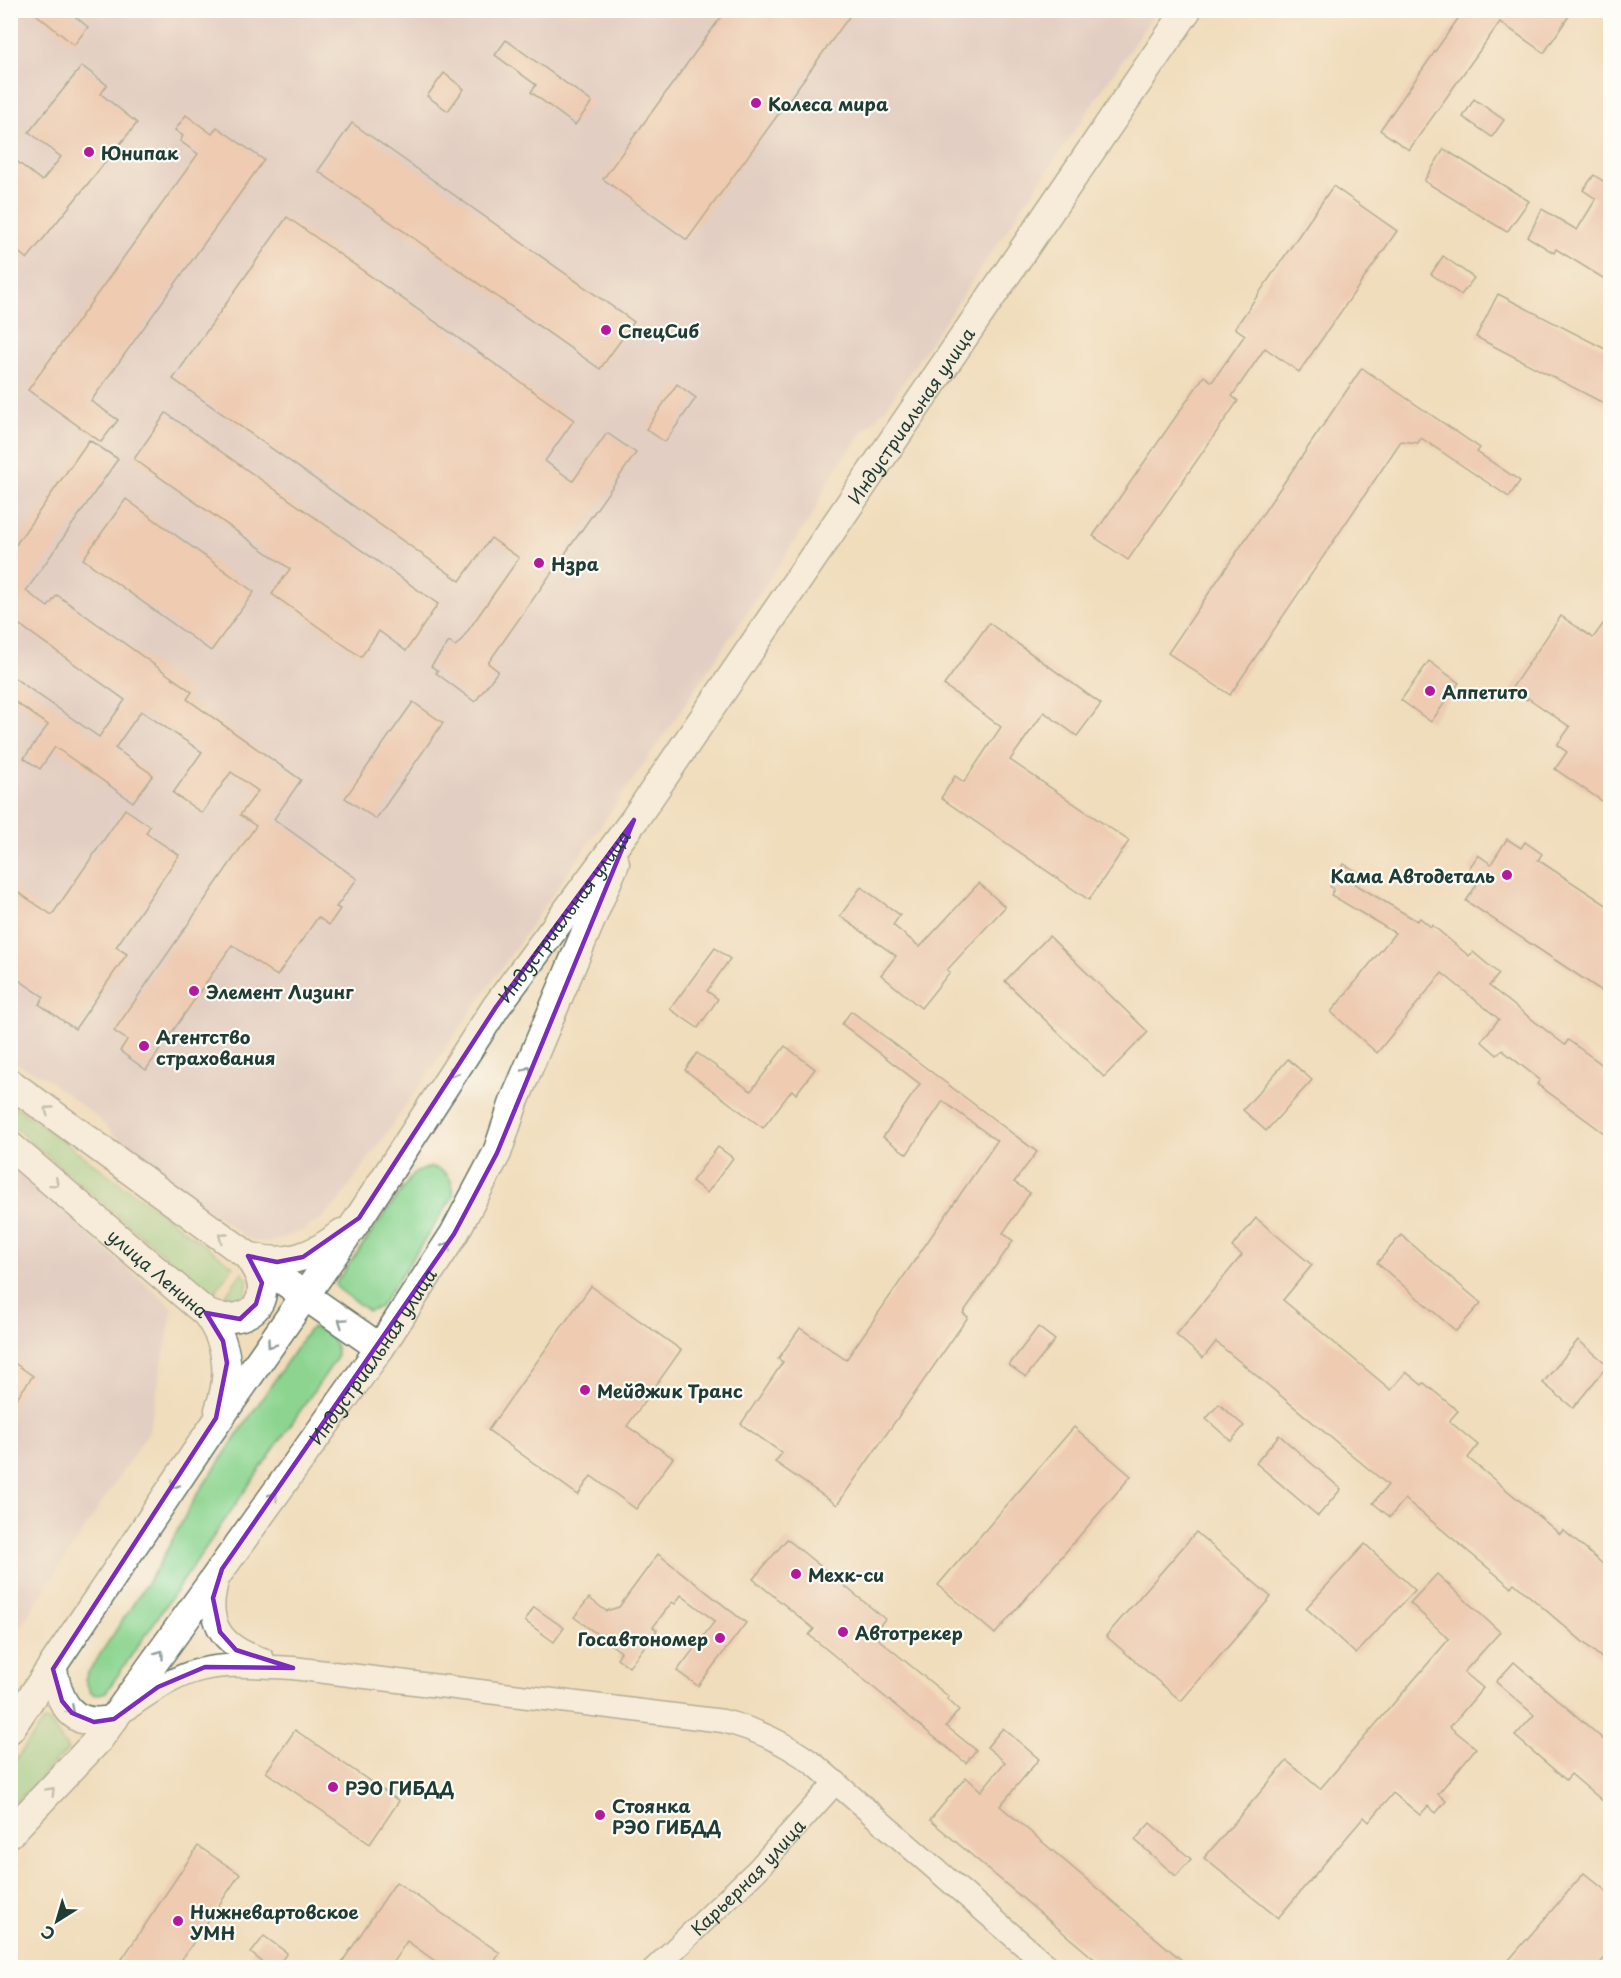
<svg xmlns="http://www.w3.org/2000/svg" width="1621" height="1978" font-family="'Playpen Sans',sans-serif">
<style>
.industrial{fill:#d1bdcb}
.green{fill:#8cd48f;stroke:#568862;stroke-width:1.5}
.building{fill:#eab5a5}
.lines{fill:none;stroke-linecap:round;stroke-linejoin:round}
.minor-casing{stroke:#687564;stroke-width:25}
.major-casing{stroke:#687564;stroke-width:31}
.minor{stroke:#fff;stroke-width:22}
.major{stroke:#fff;stroke-width:28}
.oneway{stroke:#8f9e9a}
.marked{fill:none;stroke:#7b2cbf;stroke-width:4.5;stroke-linejoin:round}
.poi-dot{fill:#b5179e;stroke:#fdfcf7;stroke-width:2}
.labels{text-anchor:middle;dominant-baseline:central;stroke-width:4.5;stroke-linejoin:round;paint-order:stroke}
.poi-label{font-size:18px;font-weight:bold;fill:#1f3d34;stroke:#fdfcf7;text-anchor:start}
.street-label{font-size:18px;fill:#1f3d34;stroke:#fdfcf7}
</style>
<rect width="100%" height="100%" fill="#fdfcf7"/>
<filter id="ink" filterUnits="userSpaceOnUse"><feTurbulence type="fractalNoise" baseFrequency=".0167" numOctaves="2"/><feDisplacementMap in="SourceGraphic" scale="12" xChannelSelector="R" yChannelSelector="G"/><feConvolveMatrix kernelMatrix="1 2 1 2 8 2 1 2 1" color-interpolation-filters="sRGB"/></filter>
<filter id="wash" filterUnits="userSpaceOnUse"><feTurbulence type="fractalNoise" baseFrequency=".008" numOctaves="4" result="noise"/><feDisplacementMap in="SourceGraphic" scale="24" xChannelSelector="R" yChannelSelector="G"/><feGaussianBlur stdDeviation="1.35" result="paint"/><feColorMatrix in="noise" values="0 0 0 0 0 0 0 0 0 0 0 0 0 0 0 0 0 1.4 0 .05"/><feComposite in="paint" operator="in"/></filter>
<g filter="url(#wash)">
<rect width="100%" height="100%" fill="#f0ddbc"/>
<g class="industrial">
<polygon points="10,11 1156,11 885,409 862,433 830,478 814,512 689,699 339,1201 323,1217 304,1230 271,1242 255,1241 244,1236 135,1156 97,1117 46,1078 11,1061"/>
<polygon points="11,1166 173,1308 149,1431 11,1641"/>
</g>
<g class="green">
<polygon points="11,1103 233,1266 212,1296 11,1125"/>
<path d="M 430,1167 C 446,1169 455,1181 453,1197 L 380,1307 L 368,1311 L 340,1290 L 336,1286 L 337,1281 L 409,1180 L 415,1173 Z"/>
<polygon points="242,1272 248,1280 244,1301 232,1307 220,1303"/>
<path d="M 312,1328 C 327,1329 340,1344 336,1359 L 106,1692 L 96,1695 L 91,1693 L 85,1680 L 89,1671 L 157,1568 L 195,1498 L 307,1332 Z"/>
<polygon points="44,1721 50,1722 68,1750 11,1807 11,1766"/>
</g>
<g id="blocks">
<g class="building">
<polygon points="31,10 67,10 88,27 74,45"/>
<polygon points="726,10 854,10 687,240 603,179"/>
<polygon points="1464,10 1573,10 1544,53 1500,22 1409,150 1380,130"/>
<polygon points="506,40 592,102 575,125 531,92 536,85 495,55"/>
<polygon points="82,66 107,85 101,94 137,123 27,259 10,245 10,156 42,181 61,157 29,132"/>
<polygon points="444,73 464,89 448,111 427,96"/>
<polygon points="1474,99 1504,120 1492,137 1463,117"/>
<polygon points="186,115 212,134 217,127 264,160 91,401 118,420 101,442 28,390 198,154 180,141 183,136 175,130"/>
<polygon points="352,123 634,322 600,369 318,171"/>
<polygon points="1444,149 1529,201 1507,232 1424,181"/>
<polygon points="1594,175 1606,183 1611,176 1611,283 1556,249 1554,253 1528,237 1542,209 1577,230 1596,199 1583,190"/>
<polygon points="1333,186 1397,231 1299,372 1265,348 1232,396 1238,401 1128,560 1093,536 1204,376 1212,382 1245,335 1235,328"/>
<polygon points="287,217 574,420 545,461 573,481 607,433 636,453 488,663 498,671 475,702 436,673 438,671 431,666 449,642 455,646 460,642 519,558 491,538 460,581 173,379"/>
<polygon points="1443,256 1474,278 1461,295 1431,274"/>
<polygon points="1498,294 1611,352 1611,407 1476,337"/>
<polygon points="1362,368 1480,448 1477,452 1520,481 1509,497 1421,438 1418,443 1401,441 1230,695 1168,653"/>
<polygon points="677,384 696,398 665,442 646,429"/>
<polygon points="166,413 438,604 406,651 379,631 361,657 272,594 290,569 134,459"/>
<polygon points="89,440 118,459 26,591 48,607 57,595 192,692 187,699 301,780 274,819 357,879 336,907 340,909 329,925 318,917 277,976 232,945 146,1070 120,1051 127,1040 114,1031 256,826 240,815 258,791 231,772 202,813 173,793 202,752 141,711 115,748 153,775 133,802 55,747 40,769 24,758 48,725 10,698 10,675 99,737 125,700 10,618 10,553"/>
<polygon points="126,499 254,592 211,651 83,559"/>
<polygon points="1611,613 1611,807 1555,769 1567,752 1557,745 1570,727 1528,698 1527,700 1511,689 1561,616 1593,638"/>
<polygon points="989,623 1101,704 1077,736 1044,712 1010,760 1129,841 1089,900 941,798 955,776 964,782 1001,727 944,685"/>
<polygon points="1429,661 1459,683 1431,722 1401,700"/>
<polygon points="413,702 443,723 376,819 345,798"/>
<polygon points="125,809 150,826 146,833 179,855 116,947 127,954 75,1029 39,1004 44,997 10,974 10,887 52,915"/>
<polygon points="1507,839 1521,848 1525,842 1542,854 1538,860 1611,908 1611,997 1466,901 1481,878 1468,870 1478,855 1491,864"/>
<polygon points="1344,864 1361,874 1355,884 1417,921 1420,918 1431,927 1432,925 1469,956 1473,952 1499,974 1489,986 1565,1045 1568,1040 1611,1071 1611,1138 1537,1084 1540,1080 1502,1050 1497,1055 1481,1041 1499,1019 1442,973 1377,1053 1331,1012 1395,933 1331,895 1334,889 1330,886"/>
<polygon points="979,883 1005,907 947,970 950,972 921,1008 881,975 896,956 840,916 861,887 900,915 893,925 920,947"/>
<polygon points="1049,936 1148,1032 1104,1077 1005,981"/>
<polygon points="715,948 730,959 707,991 718,999 698,1028 670,1009"/>
<polygon points="851,1011 1037,1152 1014,1182 1030,1193 1003,1233 1013,1241 963,1313 968,1317 837,1505 775,1462 782,1453 741,1424 783,1362 778,1359 800,1328 846,1360 997,1141 943,1101 907,1154 883,1137 920,1084 842,1024"/>
<polygon points="785,1046 815,1069 796,1094 792,1090 763,1128 685,1070 697,1053 751,1091"/>
<polygon points="1288,1059 1312,1080 1266,1131 1243,1110"/>
<polygon points="718,1147 733,1158 707,1193 692,1181"/>
<polygon points="1256,1218 1312,1265 1283,1300 1391,1390 1406,1372 1422,1385 1424,1383 1458,1411 1449,1421 1478,1445 1468,1458 1560,1534 1563,1530 1611,1571 1611,1666 1514,1583 1511,1587 1405,1499 1390,1517 1373,1503 1388,1485 1216,1342 1203,1358 1176,1335 1242,1255 1232,1247"/>
<polygon points="1401,1235 1481,1303 1456,1331 1377,1263"/>
<polygon points="591,1286 681,1350 627,1426 673,1458 636,1509 591,1476 578,1495 488,1430"/>
<polygon points="1038,1327 1055,1340 1026,1377 1009,1365"/>
<polygon points="1578,1340 1608,1365 1573,1408 1543,1383"/>
<polygon points="10,1360 33,1376 10,1407"/>
<polygon points="1219,1404 1244,1426 1231,1441 1206,1419"/>
<polygon points="1074,1427 1131,1476 995,1634 938,1585"/>
<polygon points="1279,1435 1341,1489 1318,1516 1256,1463"/>
<polygon points="1196,1532 1271,1597 1181,1701 1106,1636"/>
<polygon points="787,1539 885,1619 872,1634 949,1697 947,1699 959,1710 946,1726 976,1750 966,1763 809,1635 814,1629 753,1579"/>
<polygon points="1365,1544 1415,1590 1356,1654 1306,1608"/>
<polygon points="658,1554 746,1623 698,1686 677,1671 715,1621 681,1595 675,1604 672,1602 653,1627 657,1630 629,1667 617,1658 621,1652 574,1617 589,1598 606,1611 619,1607"/>
<polygon points="1437,1574 1500,1632 1464,1672 1483,1688 1450,1727 1476,1748 1438,1794 1446,1801 1436,1813 1428,1806 1420,1815 1393,1793 1369,1822 1364,1817 1278,1918 1204,1858 1287,1761 1320,1789 1449,1639 1410,1603"/>
<polygon points="534,1607 564,1628 554,1642 525,1621"/>
<polygon points="1514,1662 1611,1746 1611,1808 1571,1774 1566,1780 1515,1736 1534,1715 1496,1682"/>
<polygon points="1003,1728 1039,1759 1000,1806 1191,1968 1105,1968 930,1820 966,1777 981,1791 1005,1762 987,1747"/>
<polygon points="295,1730 399,1801 370,1844 266,1772"/>
<polygon points="1150,1823 1191,1859 1176,1876 1135,1840"/>
<polygon points="198,1846 240,1874 176,1968 116,1968"/>
<polygon points="1584,1873 1611,1895 1611,1951 1596,1968 1502,1968"/>
<polygon points="396,1882 500,1953 490,1968 445,1968 407,1941 389,1968 338,1968"/>
<polygon points="264,1936 287,1953 276,1968 270,1968 251,1953"/>
</g>
</g>
</g>
<g filter="url(#ink)">
<use href="#blocks" fill-opacity="0" stroke="#687564" stroke-width="1.5"/>
<g class="lines">
<defs>
<g id="minor">
<path d="M 219,1576 C 204,1620 219,1646 263,1659"/>
<path d="M 127,1709 C 195,1660 213,1664 293,1668 L 723,1721 C 758,1730 785,1743 814,1764 L 1050,1968"/>
<path id="s1" d="M 655,1968 L 757,1870 L 836,1782"/>
</g>
<g id="major">
<polyline points="10,1083 248,1256 380,1348"/>
<path id="s2" d="M 10,1146 L 206,1313 C 228,1342 232,1375 219,1410"/>
<path d="M 252,1257 C 286,1267 315,1256 342,1233"/>
<path d="M 206,1313 C 230,1325 269,1316 261,1281 C 259,1272 253,1264 248,1256"/>
<path d="M 53,1669 C 59,1704 73,1730 114,1719"/>
<path id="s3" d="M 10,1729 L 207,1436 L 359,1218 L 496,1007 L 634,820 L 1187,10"/>
<path id="s4" d="M 10,1833 L 99,1739 L 380,1348 L 454,1234 L 497,1153 L 514,1102 L 615,863"/>
</g>
</defs>
<use href="#minor" class="minor-casing"/>
<use href="#major" class="major-casing"/>
<use href="#minor" class="minor"/>
<use href="#major" class="major"/>
</g>
<defs><path id="oneway-chevron" d="M-2-3.5L2.5 0L-2 3.5" fill="none" stroke-width="1.6" stroke-linecap="round" stroke-linejoin="round" transform="scale(1.5)"/></defs>
<g class="oneway">
<use href="#oneway-chevron" transform="translate(528 1070) rotate(-66)"/>
<use href="#oneway-chevron" transform="translate(453 1073) rotate(123)"/>
<use href="#oneway-chevron" transform="translate(48 1110) rotate(-144)"/>
<use href="#oneway-chevron" transform="translate(55 1183) rotate(40)"/>
<use href="#oneway-chevron" transform="translate(222 1237) rotate(-144)"/>
<use href="#oneway-chevron" transform="translate(447 1246) rotate(-58)"/>
<use href="#oneway-chevron" transform="translate(342 1322) rotate(-145)"/>
<use href="#oneway-chevron" transform="translate(271 1344) rotate(125)"/>
<use href="#oneway-chevron" transform="translate(174 1485) rotate(124)"/>
<use href="#oneway-chevron" transform="translate(274 1496) rotate(-54)"/>
<use href="#oneway-chevron" transform="translate(160 1654) rotate(-54)"/>
<use href="#oneway-chevron" transform="translate(71 1710) rotate(42)"/>
<use href="#oneway-chevron" transform="translate(51 1791) rotate(-46)"/>
</g>
</g>
<path d="M0 0H1621V1978H0ZM 634,820 L 497,1153 L 454,1234 L 222,1569 L 213,1598 L 220,1632 L 236,1650 L 293,1668 L 205,1667 L 158,1687 L 114,1719 L 94,1722 L 72,1713 L 62,1701 L 53,1669 L 216,1418 L 227,1363 L 223,1341 L 206,1313 L 240,1319 L 256,1304 L 262,1283 L 248,1256 L 277,1262 L 303,1257 L 359,1218 L 496,1007 Z" fill="#f0ddbc" fill-opacity=".55" fill-rule="evenodd"/>
<path class="marked" d="M 634,820 L 497,1153 L 454,1234 L 222,1569 L 213,1598 L 220,1632 L 236,1650 L 293,1668 L 205,1667 L 158,1687 L 114,1719 L 94,1722 L 72,1713 L 62,1701 L 53,1669 L 216,1418 L 227,1363 L 223,1341 L 206,1313 L 240,1319 L 256,1304 L 262,1283 L 248,1256 L 277,1262 L 303,1257 L 359,1218 L 496,1007 Z"/>
<g class="poi-dot">
<circle cx="756" cy="103" r="6"/>
<circle cx="89" cy="152" r="6"/>
<circle cx="606" cy="330" r="6"/>
<circle cx="539" cy="563" r="6"/>
<circle cx="1430" cy="691" r="6"/>
<circle cx="1507" cy="875" r="6"/>
<circle cx="194" cy="991" r="6"/>
<circle cx="144" cy="1046" r="6"/>
<circle cx="585" cy="1390" r="6"/>
<circle cx="796" cy="1574" r="6"/>
<circle cx="843" cy="1632" r="6"/>
<circle cx="720" cy="1638" r="6"/>
<circle cx="333" cy="1787" r="6"/>
<circle cx="600" cy="1815" r="6"/>
<circle cx="178" cy="1921" r="6"/>
</g>
<g class="labels">
<g class="poi-label">
<text x="768" y="103">Колеса мира</text>
<text x="101" y="152">Юнипак</text>
<text x="618" y="330">СпецСиб</text>
<text x="551" y="563">Нзра</text>
<text x="1442" y="691">Аппетито</text>
<text x="1495" y="875" text-anchor="end">Кама Автодеталь</text>
<text x="206" y="991">Элемент Лизинг</text>
<text x="156" y="1036">Агентство<tspan x="156" dy="21">страхования</tspan></text>
<text x="597" y="1390">Мейджик Транс</text>
<text x="808" y="1574">Мехк-си</text>
<text x="855" y="1632">Автотрекер</text>
<text x="708" y="1638" text-anchor="end">Госавтономер</text>
<text x="345" y="1787">РЭО ГИБДД</text>
<text x="612" y="1805">Стоянка<tspan x="612" dy="21">РЭО ГИБДД</tspan></text>
<text x="190" y="1911">Нижневартовское<tspan x="190" dy="21">УМН</tspan></text>
</g>
<g class="street-label">
<text stroke="none"><textPath href="#s3" startOffset="1593">Индустриальная улица</textPath></text>
<text stroke="none"><textPath href="#s3" startOffset="984">Индустриальная улица</textPath></text>
<text stroke="none"><textPath href="#s2" startOffset="195">улица Ленина</textPath></text>
<text stroke="none"><textPath href="#s4" startOffset="600">Индустриальная улица</textPath></text>
<text stroke="none"><textPath href="#s1" startOffset="130">Карьерная улица</textPath></text>
</g>
</g>
<rect width="1621" height="1978" fill="none" stroke="#fdfcf7" stroke-width="36"/>
<g transform="translate(57 1921) rotate(217)" stroke="#fdfcf7" stroke-width="4.5" paint-order="stroke">
<path d="M0-4.5L10 22L0 15L-10 22Z" fill="#1f3d34"/>
<text y="-9" font-size="16" font-weight="bold" text-anchor="middle" fill="#1f3d34">С</text>
</g>
</svg>
